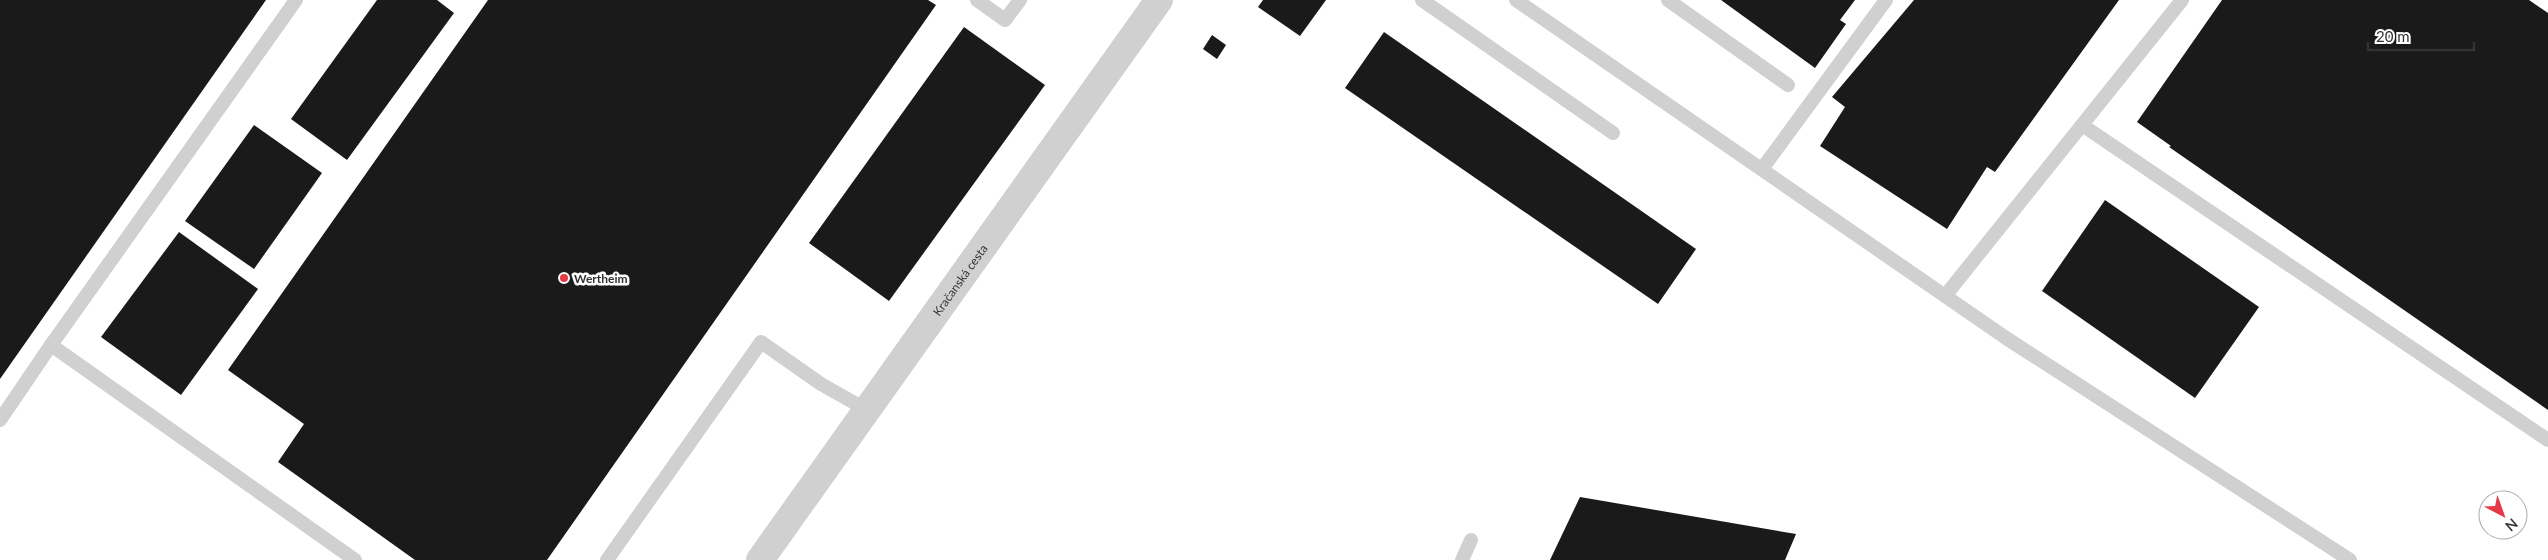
<svg xmlns="http://www.w3.org/2000/svg" width="2548" height="560" font-family="Lato,sans-serif">
<style>
.building{fill:#1a1a1a}
.lines{fill:none;stroke-linecap:round;stroke-linejoin:round}
.service{stroke:#d0d0d0;stroke-width:14}
.tertiary{stroke:#d0d0d0;stroke-width:28}
.poi-dot{fill:#e63946;stroke:#fff;stroke-width:2}
.labels{text-anchor:middle;dominant-baseline:central;stroke-width:5;stroke-linejoin:round;paint-order:stroke}
.poi-label{font-size:12px;font-weight:bold;fill:#333;stroke:#fff;text-anchor:start}
.street-label{font-size:12px;fill:#333;stroke:#fff}
</style>
<rect width="100%" height="100%" fill="#fff"/>
<g class="building">
<polygon points="0,0 266,0 0,379"/>
<polygon points="377,0 437,0 454,13 347,160 291,119"/>
<polygon points="488,0 928,0 936,5 547,560 415,560 278,462 304,424 228,370"/>
<polygon points="1263,0 1326,0 1300,36 1258,7"/>
<polygon points="1721,0 1855,0 1840,20 1846,24 1815,68"/>
<polygon points="1914,0 2119,0 1995,172 1987,167 1947,229 1820,146 1845,107 1832,97"/>
<polygon points="2222,0 2529,0 2548,13 2548,410 2169,147 2171,146 2137,122"/>
<polygon points="964,27 1045,85 889,301 809,243"/>
<polygon points="1384,32 1696,249 1658,304 1345,88"/>
<polygon points="1212,35 1226,45 1217,59 1203,49"/>
<polygon points="254,125 322,173 254,269 185,221"/>
<polygon points="2105,200 2259,307 2195,398 2042,291"/>
<polygon points="179,232 258,289 181,395 101,337"/>
<polygon points="1580,497 1796,534 1785,560 1550,560"/>
</g>
<g class="lines">
<g class="service">
<polyline points="296,0 51,345 355,560"/>
<polyline points="977,0 1005,20 1020,0"/>
<polyline points="1422,0 1613,133"/>
<polyline points="1516,0 2006,338 2350,560"/>
<polyline points="1668,0 1788,85"/>
<polyline points="2082,125 2548,440"/>
<polyline points="1762,169 1886,0"/>
<polyline points="1945,296 2182,0"/>
<polyline points="0,420 51,345"/>
<polyline points="607,560 761,342 821,384 867,410"/>
<polyline points="1462,560 1471,540"/>
</g>
<path class="tertiary" id="s1" d="M 760,560 L 1159,0"/>
</g>
<circle class="poi-dot" cx="564" cy="278" r="5"/>
<g class="labels">
<g class="poi-label">
<text x="574" y="278">Wertheim</text>
</g>
<g class="street-label">
<text stroke="none"><textPath href="#s1" startOffset="344">Kračanská cesta</textPath></text>
</g>
</g>
<g transform="translate(2503 515) rotate(139)"><circle r="24" fill="#ffffff" stroke="#adadad"/>
<path d="M0-4L9 19L0 12L-9 19Z" fill="#e63946"/>
<text y="-8" font-size="14" font-weight="bold" text-anchor="middle" fill="#333333">N</text>
</g>
<path d="M2368 42v8h106v-8" fill="none" stroke="#333333" stroke-width="2.5"/>
<text x="2376" y="42" font-size="15" fill="#333333" stroke="#ffffff" stroke-width="4" paint-order="stroke">20 m</text>
</svg>
